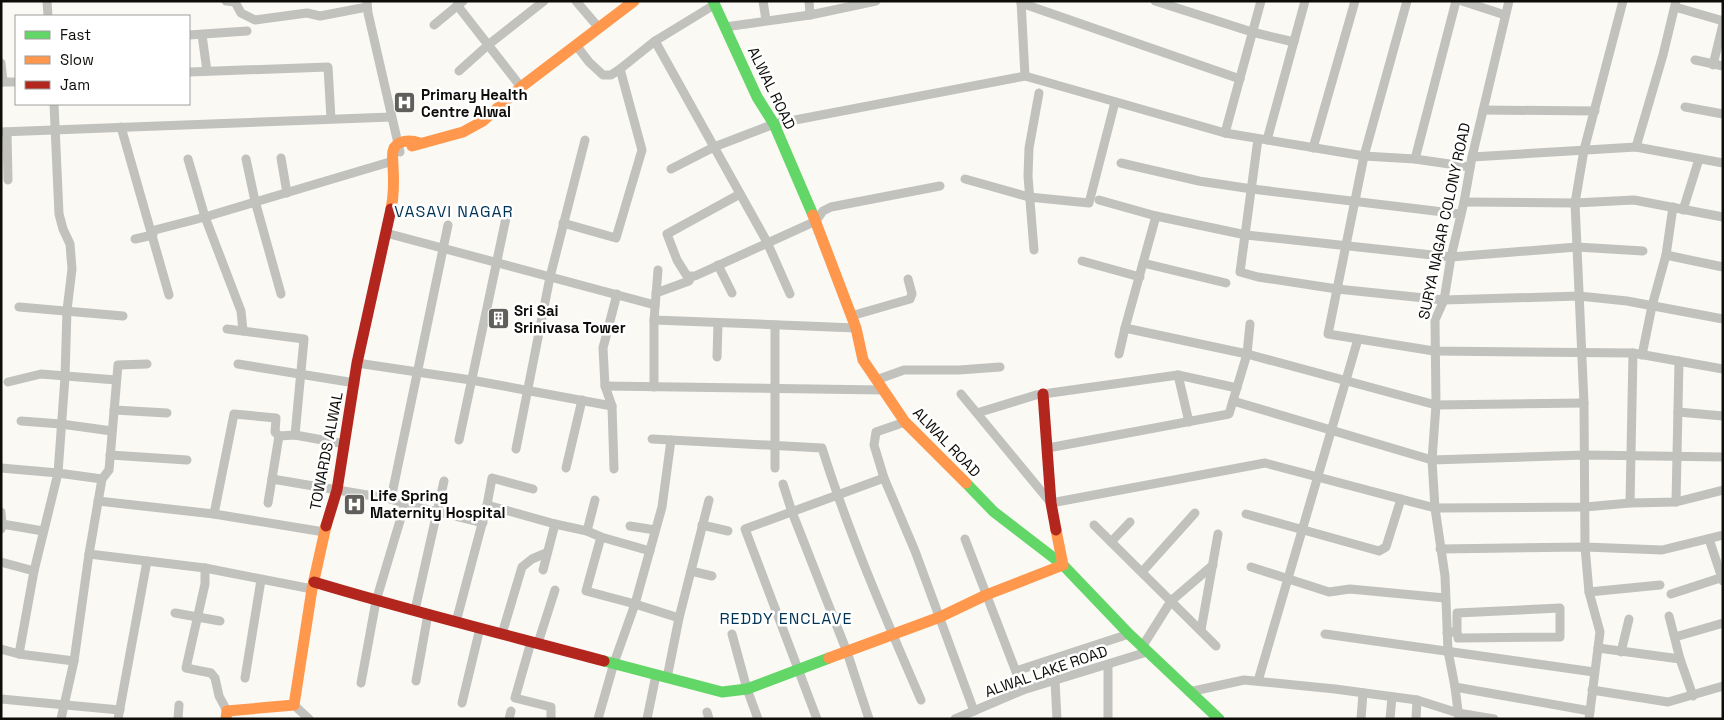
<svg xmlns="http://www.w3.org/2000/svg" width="1724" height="720" font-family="'Space Grotesk',sans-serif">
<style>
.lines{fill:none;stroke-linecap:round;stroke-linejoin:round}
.street{stroke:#c1c1be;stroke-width:9}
.fast{stroke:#63d668;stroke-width:11}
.slow{stroke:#ff974d;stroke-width:11}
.jam{stroke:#b3261e;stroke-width:11}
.labels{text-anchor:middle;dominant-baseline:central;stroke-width:5;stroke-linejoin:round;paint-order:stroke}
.street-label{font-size:15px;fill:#0d0c09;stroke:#fff}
.poi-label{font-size:15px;font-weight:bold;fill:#0d0c09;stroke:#fff;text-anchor:start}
.neighbourhood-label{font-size:16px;letter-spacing:1px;fill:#003457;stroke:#fff}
</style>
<rect width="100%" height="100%" fill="#faf9f3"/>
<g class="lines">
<g class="street">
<polyline points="47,1 48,16"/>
<polyline points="226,1 235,2 241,13 255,20 307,13 320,16 367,7"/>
<polyline points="367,1 368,13 400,152"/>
<polyline points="576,1 599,28"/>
<polyline points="763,1 766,20"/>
<polyline points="809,1 810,15"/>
<polyline points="1021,1 1025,76"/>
<polyline points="1155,1 1252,32 1294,42"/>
<polyline points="1407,1 1364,156 1328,334 1434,351 1633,353 1723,369"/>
<polyline points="1462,1 1505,15"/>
<polyline points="1021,3 1240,79"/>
<polyline points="457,5 521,87"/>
<polyline points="1675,7 1723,21"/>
<polyline points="434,25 463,1"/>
<polyline points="725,27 810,15 876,1"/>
<polyline points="189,35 247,31"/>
<polyline points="202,35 207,71"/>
<polyline points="655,41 767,242 790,294"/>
<polyline points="576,45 589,62 603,75 611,75 620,69"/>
<polyline points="1695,60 1723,66"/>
<polyline points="1,63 3,82"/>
<polyline points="1713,65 1723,24"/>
<polyline points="459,71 488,45 544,1"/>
<polyline points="189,72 328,67 331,119"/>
<polyline points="1,82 16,82"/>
<polyline points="54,104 59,214 63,229 70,244 72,269 67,310 65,377 58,473 102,479"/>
<polyline points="1685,107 1723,114"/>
<polyline points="1483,110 1595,111"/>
<polyline points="121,127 169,295"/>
<polyline points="1,132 391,117"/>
<polyline points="7,132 8,180"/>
<polyline points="1225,133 1261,1"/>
<polyline points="1258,139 1240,272 1258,277 1337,289 1444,300 1579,296 1627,301 1723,319"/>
<polyline points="1267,140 1305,1"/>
<polyline points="1636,147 1663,55 1676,1"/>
<polyline points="1313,148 1355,1"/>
<polyline points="1472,157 1636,147 1723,163"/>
<polyline points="281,158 287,193"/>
<polyline points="188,159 205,217 241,311 243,331"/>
<polyline points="246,159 255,201 281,294"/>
<polyline points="1415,159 1456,1"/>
<polyline points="1121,163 1199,181 1252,189 1460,214"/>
<polyline points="671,169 714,147 774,124 1025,76 1225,133 1364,156 1415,159 1470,167"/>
<polyline points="965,179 1029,197 1089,203 1115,102"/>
<polyline points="740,194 667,234 677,260 687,276 695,276 816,221 823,211 831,207 940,186"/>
<polyline points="1099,200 1156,216 1125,328 1247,354 1436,405 1584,403"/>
<polyline points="1464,202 1575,203 1634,200 1723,217"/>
<polyline points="1683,210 1699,159"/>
<polyline points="1156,216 1246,235 1451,257 1577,247 1643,251"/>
<polyline points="563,223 616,238 642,150 620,69 655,41 714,5"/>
<polyline points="151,231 205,217 393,161"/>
<polyline points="386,233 655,305"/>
<polyline points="135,239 153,235"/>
<polyline points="1034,250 1028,176 1029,148 1039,93"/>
<polyline points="1666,255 1723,267"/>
<polyline points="1082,261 1140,277"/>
<polyline points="1143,263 1226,283"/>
<polyline points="718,265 732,293"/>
<polyline points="656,293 689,281 691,277"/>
<polyline points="19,307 123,316"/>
<polyline points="851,316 910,299 912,294 908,279"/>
<polyline points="654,320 856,328"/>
<polyline points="775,325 775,468"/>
<polyline points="227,329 304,339 295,435"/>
<polyline points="1633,353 1630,503 1676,502 1723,490"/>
<polyline points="1119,354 1125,328"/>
<polyline points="1642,355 1652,306 1666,255 1673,207"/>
<polyline points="717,357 718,323"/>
<polyline points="357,363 471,380 612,406"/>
<polyline points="238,364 355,383"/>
<polyline points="1178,375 1189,422"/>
<polyline points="876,380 904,370 959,370 1000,367"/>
<polyline points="8,382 41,374 116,380"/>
<polyline points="605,386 883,390"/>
<polyline points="654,387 654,320 658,270"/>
<polyline points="961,394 1051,503 1265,463 1435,508 1585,507 1630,503"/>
<polyline points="1233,401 1432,460 1585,455 1723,457"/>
<polyline points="114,410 167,413"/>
<polyline points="1678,412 1723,416"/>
<polyline points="977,413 1036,395 1178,375 1237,388"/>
<polyline points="21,421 61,424 112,431"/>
<polyline points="905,422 876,432 874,445 884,478 915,551 974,711"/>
<path d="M 652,439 L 822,448 C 849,534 885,617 921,700"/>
<polyline points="459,440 506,218"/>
<polyline points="1048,448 1229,414 1247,354 1250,324"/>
<polyline points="516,449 550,277 585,140"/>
<polyline points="110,455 187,460"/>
<polyline points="1,468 58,473 34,571 19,654"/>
<polyline points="566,468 582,400"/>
<polyline points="614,469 612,406 605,386 603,348 617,294"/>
<polyline points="272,479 391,499 405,504 483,523"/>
<polyline points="783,484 792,512 847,652 869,719"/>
<polyline points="391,499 448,225"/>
<polyline points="98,501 214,514 324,532"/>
<polyline points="1676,502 1679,361"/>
<polyline points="268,503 279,436"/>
<polyline points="487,505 555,524 587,531 601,537 650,551"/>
<polyline points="1,512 2,524"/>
<polyline points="214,514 234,414 276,418 275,432 279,436 295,435 345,444"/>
<polyline points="1246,514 1379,551 1386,547 1401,499"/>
<polyline points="702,525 728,531"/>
<polyline points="1094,525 1216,646"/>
<polyline points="630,526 655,530"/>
<polyline points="1,529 2,524 43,531"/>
<polyline points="587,531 595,500"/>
<polyline points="601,537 586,591 635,604 679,618"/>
<polyline points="965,539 1023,690"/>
<polyline points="1709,539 1723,581"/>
<polyline points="1111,542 1130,522"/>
<polyline points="1440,549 1585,547 1662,550 1723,535"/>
<polyline points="89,554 205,568 312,589"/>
<polyline points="1,562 34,571"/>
<polyline points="1251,567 1329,592 1350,589 1445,598"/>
<polyline points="205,568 205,584 186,668 211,673 215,678 219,696 227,711"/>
<polyline points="543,570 555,524"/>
<polyline points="691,571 712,576"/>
<polyline points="1142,572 1195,513"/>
<polyline points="1589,592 1660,585"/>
<polyline points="1671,594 1723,577"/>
<polyline points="415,610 444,481"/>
<polyline points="175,613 220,621"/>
<polyline points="1669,616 1680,659"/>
<polyline points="456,622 487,505 492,478 533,489"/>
<polyline points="1201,630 1218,534"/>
<polyline points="1447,633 1457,631 1457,613 1560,608 1560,637 1461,638 1458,638 1457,631"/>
<polyline points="502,634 522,567 532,559 546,553"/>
<polyline points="732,634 747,689 758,719"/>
<polyline points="1325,634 1594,672"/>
<polyline points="1675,637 1723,623"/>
<polyline points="531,642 515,698 551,707 551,719"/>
<polyline points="538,643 555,590"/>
<polyline points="1142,647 1171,601 1213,565"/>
<polyline points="1598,648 1680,659 1693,696"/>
<polyline points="1,649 19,654 74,661"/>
<polyline points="1621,652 1629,619"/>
<polyline points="1108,665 1108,719"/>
<polyline points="1016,671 1129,634"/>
<polyline points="245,678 261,580"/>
<polyline points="667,678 679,618 709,500"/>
<polyline points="416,681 428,614"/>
<polyline points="1055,681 1057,719"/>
<polyline points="1258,681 1358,339"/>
<polyline points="361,683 376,601 405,504"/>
<polyline points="1455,687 1590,711"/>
<polyline points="1592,690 1668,702 1723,686"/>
<polyline points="1189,692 1244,680 1335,689 1417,700 1458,713 1494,719"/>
<polyline points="1,699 120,710"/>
<polyline points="462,703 480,628"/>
<polyline points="294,705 309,719"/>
<polyline points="707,712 709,719"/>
<polyline points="61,719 74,661 89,554 102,479 109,470 118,365 147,364"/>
<polyline points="118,719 147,561"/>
<polyline points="178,719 179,705"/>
<polyline points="509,719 511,711"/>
<polyline points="598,719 614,663 635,604 662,507 671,440"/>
<polyline points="647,719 656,675"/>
<polyline points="817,719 745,529 884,478"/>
<polyline points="955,719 1023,690 1147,652"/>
<polyline points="1361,719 1363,693"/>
<polyline points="1390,719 1392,697"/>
<polyline points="1416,719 1417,700"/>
<polyline points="1459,719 1455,687 1448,651 1445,576 1435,508 1432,460 1436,405 1435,320 1444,300 1451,257 1464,202 1472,157 1509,1"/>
<polyline points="1589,719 1600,632 1589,592 1585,547 1584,403 1575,203 1584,150 1623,1"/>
</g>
<g class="fast">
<polyline points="713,1 757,97 774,124 813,215"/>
<polyline points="966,483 994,512 1063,565 1129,634 1219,719"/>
<polyline points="604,661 722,692 747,689 829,658"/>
</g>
<g class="slow">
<polyline points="412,146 463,132 483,121 521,87 634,1"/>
<path d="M 391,209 C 394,195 394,181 393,166 C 393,162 392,155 393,151 C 396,139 411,140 420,143"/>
<polyline points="813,215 856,328 863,360 905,422 966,483"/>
<polyline points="829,658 940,617 986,595 1063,565 1056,530"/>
<polyline points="226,719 227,711 294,705 312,589 326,526"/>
</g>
<g class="jam">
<polyline points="1043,394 1051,503 1056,530"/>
<polyline points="326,526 337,490 357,363 391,209"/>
<path d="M 314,582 C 410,611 507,635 604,661"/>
</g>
</g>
<defs>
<symbol id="hospital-square" viewBox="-11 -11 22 22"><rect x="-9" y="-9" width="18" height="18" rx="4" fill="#605f5b" stroke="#fff"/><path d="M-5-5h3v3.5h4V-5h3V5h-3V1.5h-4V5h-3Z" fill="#fff"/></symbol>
<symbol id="building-square" viewBox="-11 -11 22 22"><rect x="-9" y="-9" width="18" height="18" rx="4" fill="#605f5b" stroke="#fff"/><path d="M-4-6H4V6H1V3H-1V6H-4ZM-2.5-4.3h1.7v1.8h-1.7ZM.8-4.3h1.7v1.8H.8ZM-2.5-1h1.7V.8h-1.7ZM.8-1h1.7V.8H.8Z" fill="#fff"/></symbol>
</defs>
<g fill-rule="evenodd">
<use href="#hospital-square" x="392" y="90" width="25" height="25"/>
<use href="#building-square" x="486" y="306" width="25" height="25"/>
<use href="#hospital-square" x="342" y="492" width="25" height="25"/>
</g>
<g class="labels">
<g class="street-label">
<text transform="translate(772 88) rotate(64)">ALWAL ROAD</text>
<text transform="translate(1444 221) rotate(-78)">SURYA NAGAR COLONY ROAD</text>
<text transform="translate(947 442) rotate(46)">ALWAL ROAD</text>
<text transform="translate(326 451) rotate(-79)">TOWARDS ALWAL</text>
<text transform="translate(1046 671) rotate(-19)">ALWAL LAKE ROAD</text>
</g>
<g class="poi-label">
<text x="421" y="94">Primary Health<tspan x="421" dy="17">Centre Alwal</tspan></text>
<text x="514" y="310">Sri Sai<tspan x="514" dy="17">Srinivasa Tower</tspan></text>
<text x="370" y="495">Life Spring<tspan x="370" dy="17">Maternity Hospital</tspan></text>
</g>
<g class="neighbourhood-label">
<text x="454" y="211">VASAVI NAGAR</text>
<text x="786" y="618">REDDY ENCLAVE</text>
</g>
</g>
<rect width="1724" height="720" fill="none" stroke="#0d0c09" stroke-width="5"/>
<rect x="15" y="15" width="175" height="90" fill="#ffffff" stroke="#9e9e9d"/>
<rect x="25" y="31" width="25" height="8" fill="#63d668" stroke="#9e9e9d"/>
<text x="60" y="40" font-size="15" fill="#0d0c09">Fast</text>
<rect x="25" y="56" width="25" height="8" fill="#ff974d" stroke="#9e9e9d"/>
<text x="60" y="65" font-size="15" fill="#0d0c09">Slow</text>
<rect x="25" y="81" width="25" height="8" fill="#b3261e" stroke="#9e9e9d"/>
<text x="60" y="90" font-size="15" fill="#0d0c09">Jam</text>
</svg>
